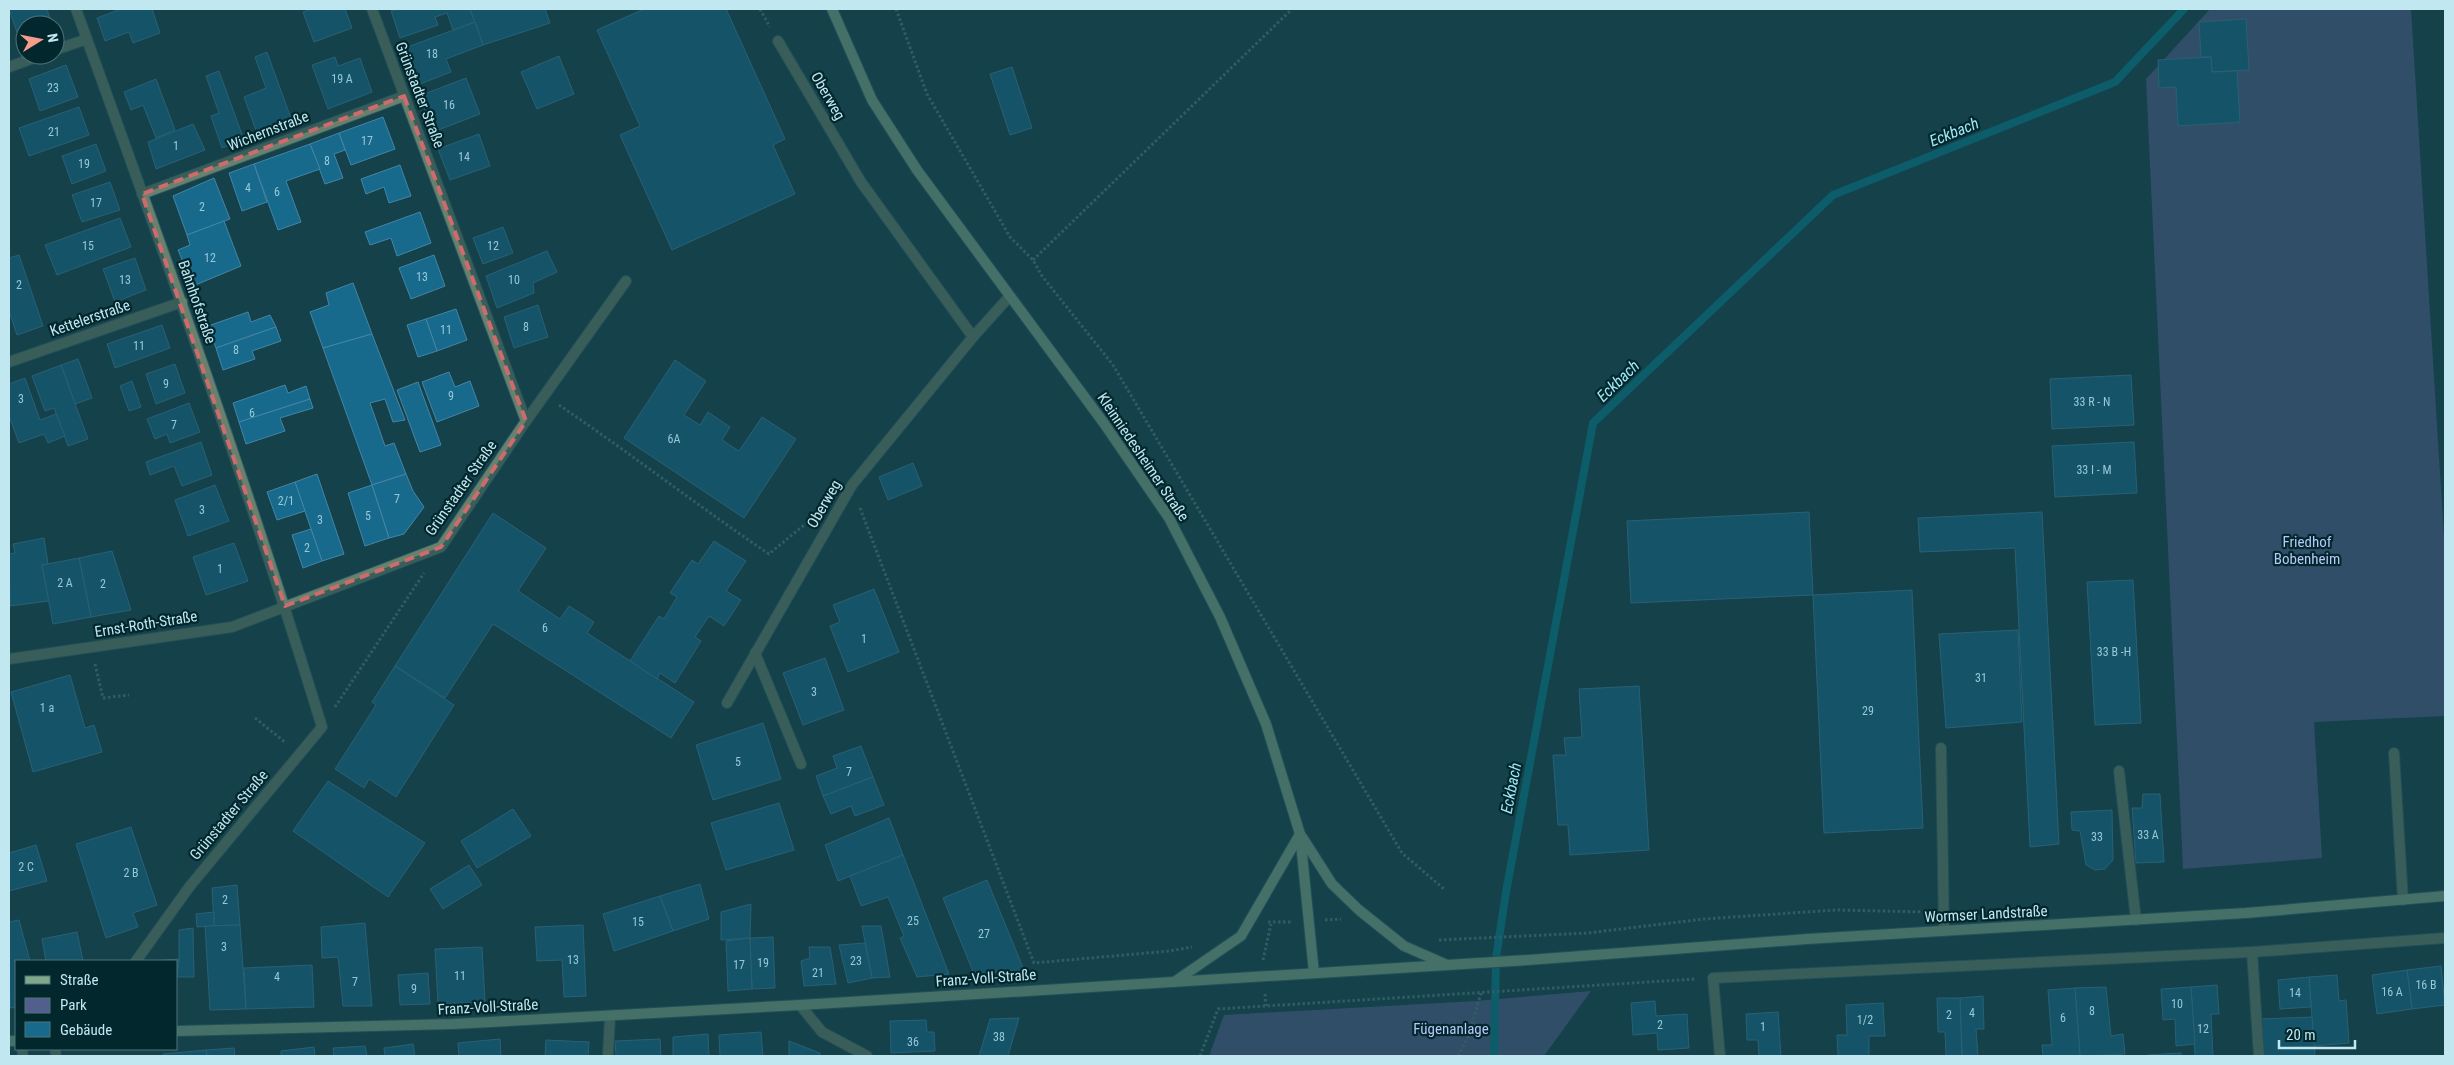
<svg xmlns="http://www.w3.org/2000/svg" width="2454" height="1065" font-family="'Roboto Condensed',sans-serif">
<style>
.green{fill:#525e8c}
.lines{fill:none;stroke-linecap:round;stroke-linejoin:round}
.stream{stroke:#047c8e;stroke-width:8}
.building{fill:#186a8d;stroke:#4485a6}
.service-casing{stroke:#335f68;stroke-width:12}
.minor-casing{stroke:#335f68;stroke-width:12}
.secondary-casing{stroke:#335f68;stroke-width:12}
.path{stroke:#527d86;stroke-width:3;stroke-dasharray:2.5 2.5;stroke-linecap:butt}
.service{stroke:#67816d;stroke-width:10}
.minor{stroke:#67816d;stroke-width:10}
.secondary{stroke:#7ea889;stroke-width:10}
.marked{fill:none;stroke:#cf6b6e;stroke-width:4;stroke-dasharray:10 6;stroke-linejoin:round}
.labels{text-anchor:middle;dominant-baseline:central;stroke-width:4.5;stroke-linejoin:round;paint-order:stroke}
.number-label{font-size:12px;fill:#97c8d7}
.street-label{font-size:15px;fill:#c1e7f0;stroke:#02272d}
.park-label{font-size:15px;fill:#b9c7fa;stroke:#02272d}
.water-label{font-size:16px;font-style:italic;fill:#9fe7f6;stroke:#02272d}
</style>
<rect width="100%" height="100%" fill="#14414a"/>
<g class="green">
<polygon points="2210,9 2411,9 2445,552 2445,716 2314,722 2322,858 2183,869 2146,79"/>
<polygon points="1591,991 1544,1056 1209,1056 1224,1015 1476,1001"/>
</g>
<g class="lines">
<polyline class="stream" points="1494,1056 1496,958 1506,892 1593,423 1833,195 2115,82 2184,9"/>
</g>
<g class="building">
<polygon points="9,9 47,9 52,25 25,25 25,39 20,41"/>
<polygon points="121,9 152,9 160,33 133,43 129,32 105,41 97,18"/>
<polygon points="312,9 345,9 352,28 314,42 303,12"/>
<polygon points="398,9 470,9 475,22 453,30 447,13 435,17 438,25 400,38 391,11"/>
<polygon points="470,9 545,9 550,23 483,45"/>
<polygon points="644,9 726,9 785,139 773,145 795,194 672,250 620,135 640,126 597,30"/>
<polygon points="2246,19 2249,70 2212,72 2211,57 2201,57 2199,22"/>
<polygon points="475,22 483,45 446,59 451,72 415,86 402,49"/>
<polygon points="267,52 292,121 257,133 244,97 266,88 255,57"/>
<polygon points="559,56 574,94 537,109 521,72"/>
<polygon points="335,57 338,66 360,58 372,92 328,109 312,65"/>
<polygon points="2211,57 2212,72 2237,71 2240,122 2178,126 2176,87 2159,88 2158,60"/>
<polygon points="66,65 78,97 40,111 29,79"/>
<polygon points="1012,67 1032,128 1010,135 990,74"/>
<polygon points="219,71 244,140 222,148 211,116 219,113 206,76"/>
<polygon points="466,78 480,114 433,132 419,96"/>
<polygon points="156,79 175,130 156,138 143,105 131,110 124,92"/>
<polygon points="79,107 89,135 29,156 19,128"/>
<polygon points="383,117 395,149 351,165 339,133"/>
<polygon points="193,124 205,150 156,169 148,142"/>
<polygon points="339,133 345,150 334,154 343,178 325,184 310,144"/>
<polygon points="479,134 490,166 450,180 438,149"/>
<polygon points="96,144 106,171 72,184 62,156"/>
<polygon points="310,144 320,169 286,181 301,222 278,230 254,164"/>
<polygon points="254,164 267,202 242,211 229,173"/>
<polygon points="400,165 411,196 389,203 384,187 366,194 361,179"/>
<polygon points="214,178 230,219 187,235 173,196"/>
<polygon points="110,182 120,210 82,222 72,195"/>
<polygon points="420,212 431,243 397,256 391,238 370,245 365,232"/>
<polygon points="120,218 131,247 57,275 45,245"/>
<polygon points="224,221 241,266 193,286 178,250 190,245 187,235"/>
<polygon points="503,227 513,253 483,264 473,238"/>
<polygon points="547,251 557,272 533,283 534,293 497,308 486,276"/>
<polygon points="19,255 43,326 17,335 9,311 9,258"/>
<polygon points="434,255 445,286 411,299 399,268"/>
<polygon points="135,258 146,290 115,302 103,269"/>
<polygon points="353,283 372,334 323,348 310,312 329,305 326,293"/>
<polygon points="538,305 548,337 514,348 504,317"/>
<polygon points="456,309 467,340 437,351 426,319"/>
<polygon points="248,312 251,322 270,315 276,327 216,348 208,326"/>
<polygon points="426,319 437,351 418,357 407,325"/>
<polygon points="162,325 170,348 115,368 107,344"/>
<polygon points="276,327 281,341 252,351 255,359 223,370 216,348"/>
<polygon points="372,334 405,420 393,422 385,399 370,403 385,446 394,443 406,474 372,485 323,348"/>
<polygon points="78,359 92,398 75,404 61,365"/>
<polygon points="675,360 706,381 684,415 700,425 708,412 730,427 722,440 739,451 762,417 796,439 744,518 624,438"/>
<polygon points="175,364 185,393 156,404 146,374"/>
<polygon points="61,365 88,439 68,446 54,408 45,411 32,376"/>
<polygon points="449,372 455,387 470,381 479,406 437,422 422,382"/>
<polygon points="2131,375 2134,425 2052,429 2050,379"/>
<polygon points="25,378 40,420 56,414 65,436 48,443 44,434 19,443 9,416 9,384"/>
<polygon points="132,381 141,407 129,411 120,386"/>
<polygon points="418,382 441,445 420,452 397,390"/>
<polygon points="285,385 288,393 306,386 310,399 239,422 233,403"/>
<polygon points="310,399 313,408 280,418 285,431 246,444 239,422"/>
<polygon points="189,403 200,432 170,443 167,434 155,439 147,419"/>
<polygon points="201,442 212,475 182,486 174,466 150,475 146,462"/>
<polygon points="2134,442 2137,493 2055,497 2052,446"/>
<polygon points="913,463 922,486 888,500 879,477"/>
<polygon points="317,474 344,554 322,561 295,482"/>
<polygon points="406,474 413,491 424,507 404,534 389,538 372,485"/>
<polygon points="295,482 305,511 277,520 267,492"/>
<polygon points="215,485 229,521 188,536 175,500"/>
<polygon points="372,485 389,538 365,546 348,493"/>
<polygon points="1809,512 1813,595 1631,603 1627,521"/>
<polygon points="2042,512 2059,844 2030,847 2015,548 1920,552 1918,518"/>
<polygon points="493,513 546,548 518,591 560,619 569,606 594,622 587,633 694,702 671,738 493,624 445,698 395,666"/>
<polygon points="311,529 322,561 303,568 292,535"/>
<polygon points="44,538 48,564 42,565 49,601 10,606 9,554 15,553 13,544"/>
<polygon points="714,541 746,561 726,591 741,600 724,626 709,616 695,637 701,641 675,683 660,673 657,679 630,661 659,616 664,619 677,597 670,593 692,560 698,564"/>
<polygon points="234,543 248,581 206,595 193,557"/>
<polygon points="112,551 131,610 91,617 79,558"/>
<polygon points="79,558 91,617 53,624 42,565"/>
<polygon points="2133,580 2141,723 2095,725 2087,582"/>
<polygon points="874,589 899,652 848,672 830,626 840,622 833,605"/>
<polygon points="1912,590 1923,828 1824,833 1813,595"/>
<polygon points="2018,630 2022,722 1946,728 1939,634"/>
<polygon points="825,658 844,710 803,725 783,673"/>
<polygon points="395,666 454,705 396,797 369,779 364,788 335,769 376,705 372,702"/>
<polygon points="70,675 85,728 94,725 102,752 33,772 11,692"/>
<polygon points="1639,686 1649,850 1570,855 1568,825 1558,825 1553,755 1566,755 1564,738 1582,737 1579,689"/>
<polygon points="763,723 781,779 713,800 696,745"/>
<polygon points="861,746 873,777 823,796 816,776 837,768 833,756"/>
<polygon points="873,777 884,805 855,816 851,806 831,814 823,796"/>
<polygon points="328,781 425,843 388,897 293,831"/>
<polygon points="2143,794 2160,794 2164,862 2136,863 2132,808 2142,808"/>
<polygon points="779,803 794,850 726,870 711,823"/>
<polygon points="513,809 531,836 477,868 461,841"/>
<polygon points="2112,810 2113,860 2105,869 2095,870 2086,865 2080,831 2072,830 2071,812"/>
<polygon points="889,818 903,855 838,881 825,845"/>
<polygon points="131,827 157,905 133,913 138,927 106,938 76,844"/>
<polygon points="36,845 47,881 9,891 9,853"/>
<polygon points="903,855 949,974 917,977 900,938 904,936 888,897 861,906 850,876"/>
<polygon points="469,865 482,885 443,909 430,889"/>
<polygon points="987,880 1024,970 974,974 943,898"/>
<polygon points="700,884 709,919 673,931 660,896"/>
<polygon points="237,885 240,925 214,926 212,888"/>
<polygon points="660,896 673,931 614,951 603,914"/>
<polygon points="751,904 750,938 721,940 721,912"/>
<polygon points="214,912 214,926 197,927 196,914"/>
<polygon points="19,920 30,961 16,961 16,1007 10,1008 9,922"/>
<polygon points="365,923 372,1006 343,1006 338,957 322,958 321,927"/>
<polygon points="240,925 246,1009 210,1010 205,926"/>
<polygon points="583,925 586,996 564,997 562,960 537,961 535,927"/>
<polygon points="862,926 881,926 890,977 872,978"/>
<polygon points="193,928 194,977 177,977 179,959 179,930"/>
<polygon points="77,932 83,961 46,961 42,939"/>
<polygon points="773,937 775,988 752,989 750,938"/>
<polygon points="750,938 752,989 728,991 726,941"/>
<polygon points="865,943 872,978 848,983 839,945"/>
<polygon points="482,947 485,1002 438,1004 435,949"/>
<polygon points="809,947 830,947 836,984 804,986 801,961 810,958"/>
<polygon points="179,959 176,980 176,961 150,961"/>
<polygon points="312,965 314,1007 246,1009 244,968"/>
<polygon points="2441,966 2445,1005 2412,1009 2407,970"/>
<polygon points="2407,970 2412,1009 2377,1014 2372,975"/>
<polygon points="428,973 430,1004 400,1005 398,975"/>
<polygon points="2337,975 2339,1001 2346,1000 2349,1043 2314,1046 2309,977"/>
<polygon points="2309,977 2311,1007 2280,1009 2278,980"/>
<polygon points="2217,985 2219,1014 2211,1014 2213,1056 2195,1056 2191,987"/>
<polygon points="2106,987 2111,1036 2123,1034 2125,1054 2080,1056 2075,988"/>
<polygon points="2191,987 2195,1044 2176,1046 2175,1019 2163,1020 2161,989"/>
<polygon points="2075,988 2080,1056 2043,1056 2042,1045 2052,1045 2048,990"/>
<polygon points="1983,996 1984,1029 1976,1029 1978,1056 1962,1056 1960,998"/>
<polygon points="1937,998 1960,998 1962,1056 1946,1056 1945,1032 1938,1032"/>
<polygon points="1655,1001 1656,1016 1687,1014 1689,1048 1658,1050 1657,1033 1633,1035 1631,1003"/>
<polygon points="1883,1003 1885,1036 1869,1036 1869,1056 1838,1056 1837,1035 1847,1035 1846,1005"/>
<polygon points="1778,1012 1781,1056 1759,1056 1758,1040 1747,1040 1746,1014"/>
<polygon points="2312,1017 2315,1056 2263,1056 2260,1019"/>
<polygon points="1019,1018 1008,1056 979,1056 990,1019"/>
<polygon points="926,1020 927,1032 934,1032 935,1051 891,1053 890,1021"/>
<polygon points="761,1032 763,1056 720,1056 719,1035"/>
<polygon points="708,1034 709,1056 673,1056 673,1037"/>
<polygon points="500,1039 501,1056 459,1056 458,1043"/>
<polygon points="660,1039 661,1056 616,1056 615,1041"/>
<polygon points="546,1040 589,1042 588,1056 545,1056"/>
<polygon points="789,1041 820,1053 820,1056 789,1056"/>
<polygon points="413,1044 415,1056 385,1056 384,1048"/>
<polygon points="365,1046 367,1056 334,1056 333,1048"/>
<polygon points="314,1047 315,1056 281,1056 281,1051"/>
<polygon points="234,1048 235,1056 207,1056 206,1050"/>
<polygon points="206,1050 207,1056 163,1056 163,1054"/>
<polygon points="2181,1053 2181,1056 2147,1056 2147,1055"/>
</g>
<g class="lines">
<defs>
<g id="service">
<polyline points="755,653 801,764"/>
<polyline points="1941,748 1944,931"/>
<polyline points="2394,753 2403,900"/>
<polyline points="2119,771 2136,920"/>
<polyline points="2252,952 2259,1056"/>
<polyline points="608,1056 610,1016"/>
</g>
<g id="minor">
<path d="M 76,9 C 162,247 248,485 322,727 L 190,886 L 136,961"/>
<polyline points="778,41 861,182 973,337 1009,297"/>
<polyline points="55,50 87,39"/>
<polyline points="9,67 42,55"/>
<polyline points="142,194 404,96"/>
<polyline points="9,362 182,302"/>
<polyline points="526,421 626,281"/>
<polyline points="9,659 232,627 441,547 526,421 372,9"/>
<polyline points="727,703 852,485 973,337"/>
<polyline points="800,1005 822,1032 867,1056"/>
<polyline points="22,1049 23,1056"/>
<polyline points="55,1049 56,1056"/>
<polyline points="1720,1056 1713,978 2252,952 2445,938"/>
</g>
<g id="secondary">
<polyline points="832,9 872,100 917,170 1103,422 1169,518 1220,617 1266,724 1300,834 1314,973"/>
<polyline points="1302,837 1332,884 1359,910 1404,946 1445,964"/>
<polyline points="1174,982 1241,936 1300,834"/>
<polyline points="176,1031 453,1024 800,1005 1528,960 1807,939 2246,913 2445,896"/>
<polyline points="9,1041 16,1041"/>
</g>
</defs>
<use href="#service" class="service-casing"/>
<use href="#minor" class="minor-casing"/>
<use href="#secondary" class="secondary-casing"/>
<g class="path">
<polyline points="760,9 770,27"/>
<polyline points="896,9 927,94 1010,237 1033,260 1042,276 1113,365 1402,853 1444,889"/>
<polyline points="1033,260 1292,9"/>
<path d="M 559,405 C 630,453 698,506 769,554 L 810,520"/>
<polyline points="860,508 1034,963 1170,951 1192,947"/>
<polyline points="95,664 103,698 129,695"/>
<polyline points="335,707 424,573"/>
<polyline points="255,718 286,743"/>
<polyline points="1325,920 1341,919"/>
<polyline points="1268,922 1292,922"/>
<polyline points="1439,940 1588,933 1704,919 1836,910 1927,912"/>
<polyline points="1263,960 1271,924"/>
<polyline points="1265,994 1266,1006"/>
<polyline points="1200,1056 1218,1009 1696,979"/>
<polyline points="1458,1056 1468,1037 1481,993"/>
</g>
<use href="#service" class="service"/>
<use href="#minor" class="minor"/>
<use href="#secondary" class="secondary"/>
</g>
<path d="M0 0H2454V1065H0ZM 404,96 L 526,421 L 441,547 L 285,606 L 142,194 Z" fill="#14414a" fill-opacity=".55" fill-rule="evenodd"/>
<path class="marked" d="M 404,96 L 526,421 L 441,547 L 285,606 L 142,194 Z"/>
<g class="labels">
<g class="number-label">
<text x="432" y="54">18</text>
<text x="342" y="79">19 A</text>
<text x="53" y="88">23</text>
<text x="449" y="105">16</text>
<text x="54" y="132">21</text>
<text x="367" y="141">17</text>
<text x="176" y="146">1</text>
<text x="464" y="157">14</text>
<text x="327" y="161">8</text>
<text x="84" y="164">19</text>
<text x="248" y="188">4</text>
<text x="277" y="192">6</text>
<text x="96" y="203">17</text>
<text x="202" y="207">2</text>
<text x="88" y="246">15</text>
<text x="493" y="246">12</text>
<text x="210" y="258">12</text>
<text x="422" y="277">13</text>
<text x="125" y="280">13</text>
<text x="514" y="280">10</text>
<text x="19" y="285">2</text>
<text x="526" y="327">8</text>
<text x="446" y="330">11</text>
<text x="139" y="346">11</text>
<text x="236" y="350">8</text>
<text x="166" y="384">9</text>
<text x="451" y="396">9</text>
<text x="21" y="399">3</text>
<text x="2092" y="402">33 R - N</text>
<text x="252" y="413">6</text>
<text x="174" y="425">7</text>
<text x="674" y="439">6A</text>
<text x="2094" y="470">33 I - M</text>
<text x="397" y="499">7</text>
<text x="286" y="501">2/1</text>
<text x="202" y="510">3</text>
<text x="368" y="516">5</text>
<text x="320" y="520">3</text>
<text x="307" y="548">2</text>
<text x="220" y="569">1</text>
<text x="65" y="583">2 A</text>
<text x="103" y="584">2</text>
<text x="545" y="628">6</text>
<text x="864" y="639">1</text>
<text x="2114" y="652">33 B -H</text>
<text x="1981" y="678">31</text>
<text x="814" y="692">3</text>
<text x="47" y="708">1 a</text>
<text x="1868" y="711">29</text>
<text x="738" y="762">5</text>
<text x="849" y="772">7</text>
<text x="2148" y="835">33 A</text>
<text x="2097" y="837">33</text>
<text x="26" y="867">2 C</text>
<text x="131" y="873">2 B</text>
<text x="225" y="900">2</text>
<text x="913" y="921">25</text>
<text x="638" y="922">15</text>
<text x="984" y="934">27</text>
<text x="224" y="947">3</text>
<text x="573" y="960">13</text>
<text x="856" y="961">23</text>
<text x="763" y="963">19</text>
<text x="739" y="965">17</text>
<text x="818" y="973">21</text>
<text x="460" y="976">11</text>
<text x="277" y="977">4</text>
<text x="355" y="982">7</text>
<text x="2426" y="985">16 B</text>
<text x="414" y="989">9</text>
<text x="2392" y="992">16 A</text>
<text x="2295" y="993">14</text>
<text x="2177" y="1004">10</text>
<text x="2092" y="1011">8</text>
<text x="1972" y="1013">4</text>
<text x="1949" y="1015">2</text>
<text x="2063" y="1018">6</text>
<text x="1865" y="1020">1/2</text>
<text x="1660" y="1025">2</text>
<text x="1763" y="1027">1</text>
<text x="2203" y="1029">12</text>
<text x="999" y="1037">38</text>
<text x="913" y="1042">36</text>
</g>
<g class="street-label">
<text transform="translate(420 95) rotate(69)">Grünstadter Straße</text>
<text transform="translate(828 96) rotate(60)">Oberweg</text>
<text transform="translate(268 131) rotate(-21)">Wichernstraße</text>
<text transform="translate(197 302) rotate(71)">Bahnhofstraße</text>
<text transform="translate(90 318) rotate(-19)">Kettelerstraße</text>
<text transform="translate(1143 457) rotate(56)">Kleinniedesheimer Straße</text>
<text transform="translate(461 488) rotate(-55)">Grünstadter Straße</text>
<text transform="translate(824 504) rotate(-60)">Oberweg</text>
<text transform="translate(146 624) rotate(-9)">Ernst-Roth-Straße</text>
<text transform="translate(229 815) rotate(-50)">Grünstadter Straße</text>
<text transform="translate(1986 914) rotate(-3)">Wormser Landstraße</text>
<text transform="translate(986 978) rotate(-4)">Franz-Voll-Straße</text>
<text transform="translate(488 1007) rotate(-3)">Franz-Voll-Straße</text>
</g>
<g class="park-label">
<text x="2307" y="542">Friedhof<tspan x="2307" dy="17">Bobenheim</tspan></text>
<text x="1451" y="1029">Fügenanlage</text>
</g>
<g class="water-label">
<text transform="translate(1954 132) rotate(-22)">Eckbach</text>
<text transform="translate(1618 381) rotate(-44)">Eckbach</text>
<text transform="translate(1511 788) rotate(-79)">Eckbach</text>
</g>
</g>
<rect width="2454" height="1065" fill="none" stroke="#c1e7f0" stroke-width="20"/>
<rect x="15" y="960" width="162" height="90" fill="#02272d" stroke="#4e747b"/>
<rect x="25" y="976" width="25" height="8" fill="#7ea889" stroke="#4e747b"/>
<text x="60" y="985" font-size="15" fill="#c1e7f0">Straße</text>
<rect x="25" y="998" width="25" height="15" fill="#525e8c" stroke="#4e747b"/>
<text x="60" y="1010" font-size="15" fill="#c1e7f0">Park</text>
<rect x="25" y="1022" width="25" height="15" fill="#186a8d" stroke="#4e747b"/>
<text x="60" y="1035" font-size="15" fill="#c1e7f0">Gebäude</text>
<g transform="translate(40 40) rotate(80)"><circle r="24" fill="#02272d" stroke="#4e747b"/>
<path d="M0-4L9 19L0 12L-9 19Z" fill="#f49d8b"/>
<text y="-8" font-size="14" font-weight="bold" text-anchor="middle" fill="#c1e7f0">N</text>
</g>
<path d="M2279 1040v8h76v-8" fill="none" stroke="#c1e7f0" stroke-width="2.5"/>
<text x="2286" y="1040" font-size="15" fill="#c1e7f0" stroke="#02272d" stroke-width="4" paint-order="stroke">20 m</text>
</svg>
